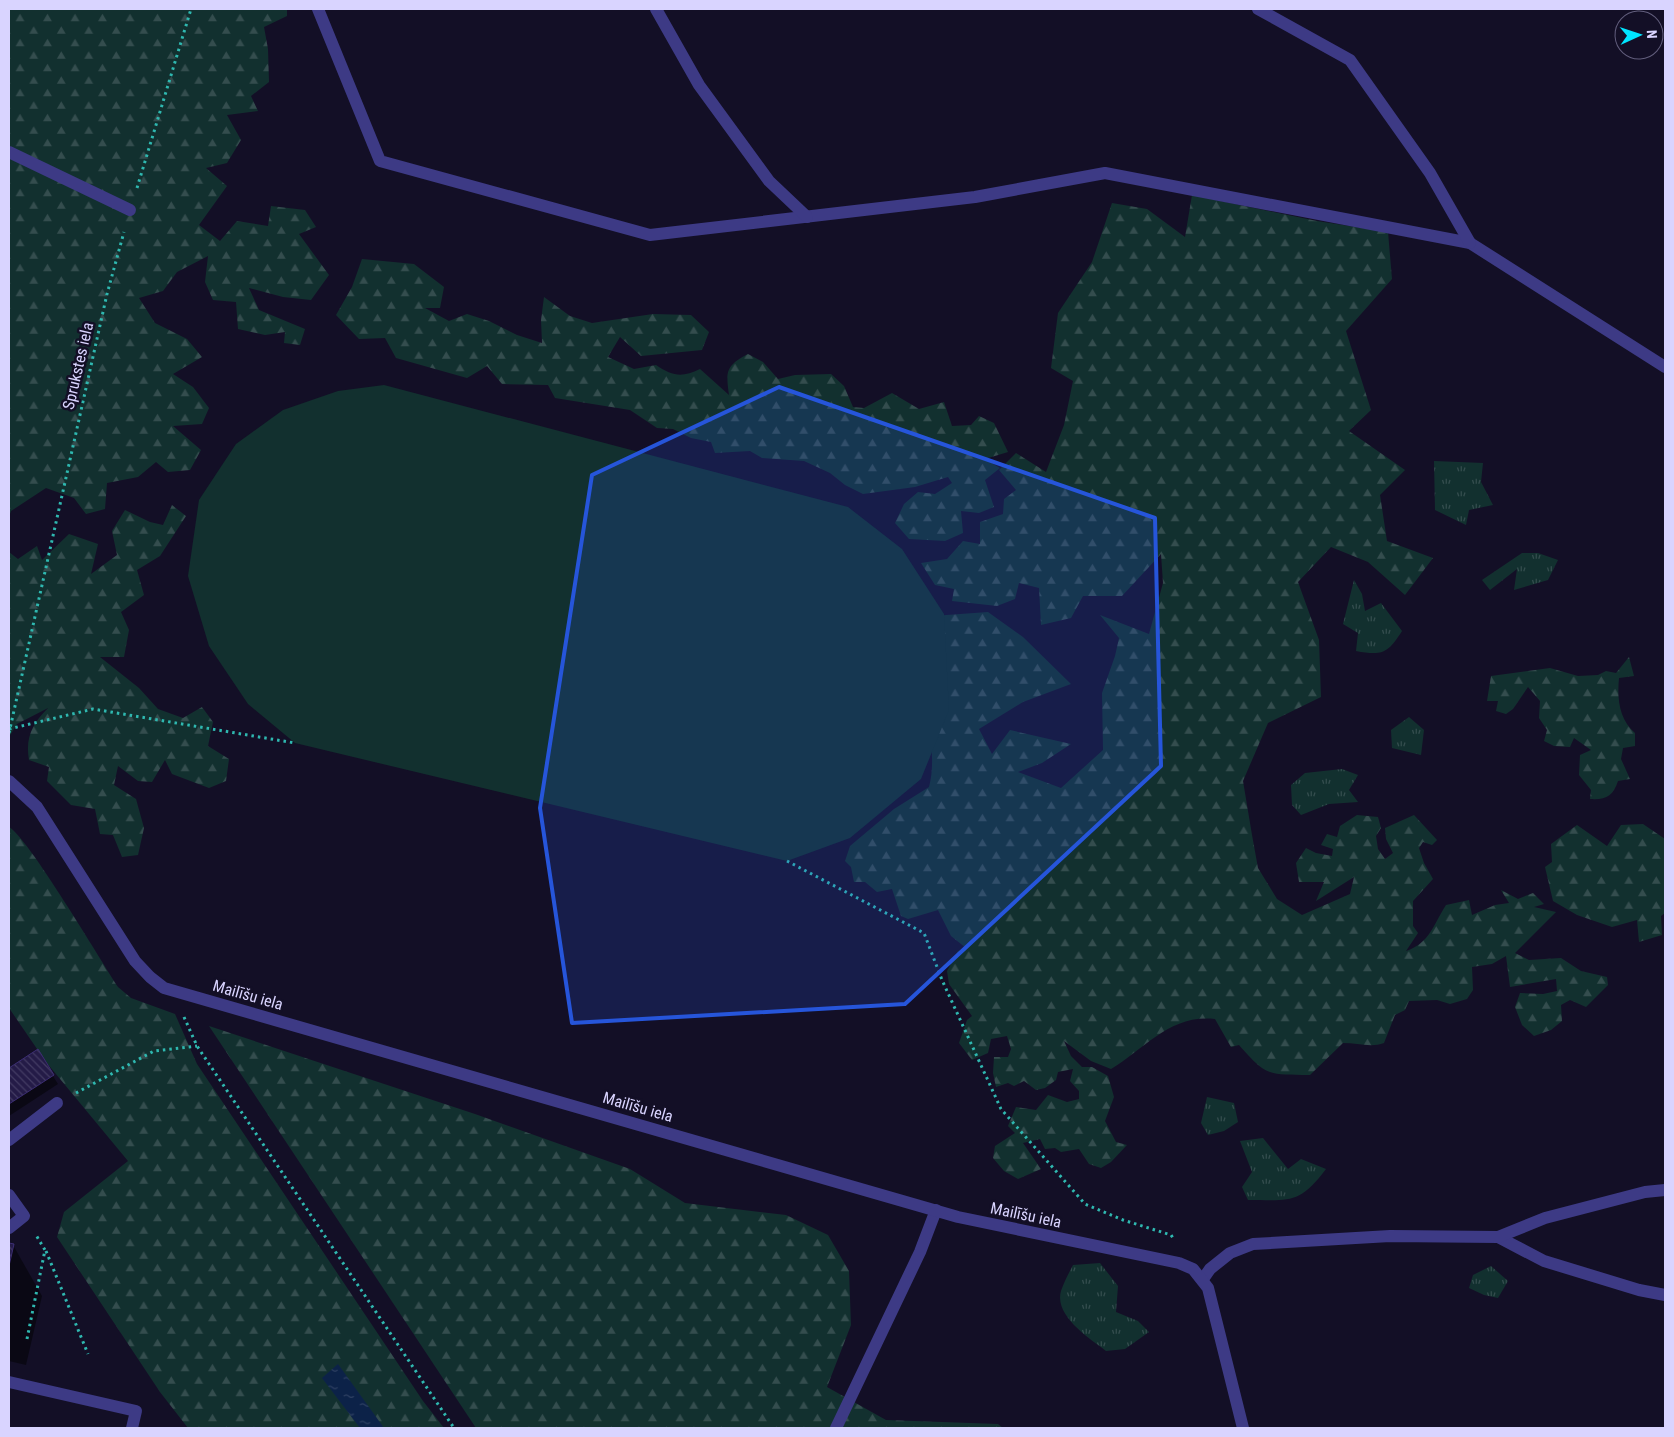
<svg xmlns="http://www.w3.org/2000/svg" width="1674" height="1437" font-family="'Roboto Condensed',sans-serif">
<style>
.grass{fill:url(#grass-tufts)}
.forest{fill:url(#forest-firs)}
.garden{fill:#12302f}
.water{fill:url(#water-ripples)}
.shadow{fill:#0007}
.building{fill:url(#building-back-hatch);stroke:#3b2d73}
.lines{fill:none;stroke-linecap:round;stroke-linejoin:round}
.path{stroke:#2fb8b0;stroke-width:3;stroke-dasharray:2.5 4;stroke-linecap:butt}
.lane{stroke:#3d3a85;stroke-width:12}
.street{stroke:#3d3a85;stroke-width:12}
.marked{fill:#2655da;fill-opacity:0.2;stroke:#2655da;stroke-width:4;stroke-linejoin:round}
.labels{text-anchor:middle;dominant-baseline:central;stroke-width:5;stroke-linejoin:round;paint-order:stroke}
.street-label{font-size:16px;fill:#d9d4ff;stroke:#130f26}
</style>
<defs>
<pattern id="grass-tufts" width="24" height="20" patternUnits="userSpaceOnUse" patternTransform="scale(1.25)"><rect width="24" height="20" fill="#12302f"/><path d="M3 7l-1-3M5 7V3M7 7l1-3M15 17l-1-3M17 17v-4M19 17l1-3" fill="none" stroke="#344d4e"/></pattern>
<pattern id="forest-firs" width="22" height="20" patternUnits="userSpaceOnUse" patternTransform="scale(1.25)"><rect width="22" height="20" fill="#12302f"/><path d="M5 1l3.5 6h-7zM16 11l3.5 6h-7z" fill="#344d4e"/></pattern>
<pattern id="water-ripples" width="26" height="14" patternUnits="userSpaceOnUse" patternTransform="scale(1.25)"><rect width="26" height="14" fill="#0c2248"/><path d="M2 4q2-2 4 0t4 0M15 11q2-2 4 0t4 0" fill="none" stroke="#2f4163"/></pattern>
<pattern id="building-back-hatch" width="6" height="6" patternUnits="userSpaceOnUse" patternTransform="scale(1.25)"><rect width="6" height="6" fill="#241b47"/><path d="M-1 5l2 2M0 0l6 6M5-1l2 2" fill="none" stroke="#433b63"/></pattern>
</defs>
<rect width="100%" height="100%" fill="#130f26"/>
<g class="grass">
<polygon points="1434,461 1483,463 1481,482 1493,505 1469,510 1466,525 1435,510"/>
<polygon points="1522,553 1538,553 1558,560 1548,580 1514,590 1517,569 1490,590 1482,580"/>
<path d="M 1354,580 L 1362,594 L 1365,611 L 1381,603 L 1402,631 C 1388,653 1383,656 1356,651 L 1358,633 L 1343,624 Z"/>
<polygon points="1409,717 1424,730 1421,755 1392,748 1391,730"/>
<polygon points="1342,769 1358,775 1349,790 1358,802 1329,804 1301,815 1292,805 1291,785 1305,773"/>
<polygon points="1207,1097 1234,1103 1238,1122 1224,1131 1208,1135 1201,1123"/>
<path d="M 1263,1138 L 1288,1169 L 1301,1159 L 1326,1169 C 1299,1205 1289,1200 1248,1200 L 1242,1187 L 1252,1172 L 1240,1141 Z"/>
<path d="M 1100,1263 L 1118,1286 L 1116,1312 L 1138,1321 L 1149,1332 L 1125,1349 L 1106,1351 C 1089,1338 1054,1316 1061,1291 C 1064,1282 1069,1273 1073,1265 Z"/>
<polygon points="1491,1266 1508,1281 1498,1298 1484,1295 1469,1288 1473,1275"/>
</g>
<g class="forest">
<polygon points="9,9 287,9 287,16 264,27 268,49 269,82 251,96 258,111 227,115 241,140 227,163 206,168 227,186 199,225 220,241 237,221 268,226 271,206 305,210 316,227 299,234 329,275 311,300 283,297 249,288 259,310 305,329 300,345 284,343 285,332 265,335 238,329 236,302 213,300 205,282 208,256 177,272 163,291 139,298 155,323 187,339 202,357 173,374 193,387 209,408 202,424 173,426 201,450 190,470 168,472 156,462 138,477 107,483 105,509 86,514 74,498 46,488 11,511 9,517"/>
<path d="M 1192,195 L 1317,221 L 1388,232 L 1392,279 L 1346,331 L 1371,410 L 1349,431 L 1405,470 L 1380,495 L 1387,541 L 1433,558 L 1405,595 L 1368,562 L 1331,547 L 1298,582 L 1319,640 L 1321,697 L 1268,723 L 1243,781 L 1252,835 L 1258,868 L 1277,899 L 1302,915 L 1350,894 L 1354,877 L 1316,901 L 1324,882 L 1299,882 L 1296,863 L 1306,848 L 1316,853 L 1332,856 L 1333,849 L 1321,845 L 1327,834 L 1337,837 L 1340,826 L 1357,815 L 1378,817 L 1381,828 L 1376,836 L 1378,849 L 1385,859 L 1393,853 L 1386,839 L 1385,828 L 1414,815 L 1437,840 L 1432,845 L 1423,842 L 1419,848 L 1424,863 L 1433,879 L 1413,901 L 1413,926 L 1418,933 L 1406,951 C 1430,943 1433,925 1446,905 L 1469,900 L 1472,915 L 1495,905 L 1509,903 L 1501,890 L 1518,899 L 1533,893 L 1544,904 L 1534,907 L 1556,912 L 1515,953 L 1529,960 L 1561,958 L 1581,971 L 1607,977 L 1608,985 L 1586,1007 L 1570,1000 L 1561,1005 L 1562,1021 L 1551,1030 L 1534,1036 L 1522,1025 L 1515,1007 L 1520,993 L 1543,994 L 1557,991 L 1556,979 L 1510,987 L 1506,956 L 1492,964 L 1472,967 L 1473,990 L 1467,999 L 1450,1004 L 1437,1000 L 1409,1001 L 1405,1010 L 1395,1015 L 1384,1043 C 1371,1048 1358,1043 1343,1043 L 1310,1075 C 1268,1074 1267,1077 1239,1045 L 1231,1047 L 1215,1019 C 1170,1014 1146,1048 1111,1069 L 1091,1061 L 1064,1041 L 1071,1056 L 1082,1067 L 1092,1067 L 1108,1076 L 1114,1097 L 1105,1121 L 1116,1142 L 1127,1145 L 1111,1162 L 1101,1168 L 1089,1164 L 1079,1149 L 1061,1152 L 1055,1148 L 1045,1149 L 1040,1139 L 1023,1143 L 1041,1169 L 1018,1179 L 1004,1171 L 993,1158 L 995,1146 L 1015,1133 L 1008,1126 L 1016,1107 L 1036,1110 L 1048,1095 L 1067,1102 L 1079,1099 L 1079,1091 L 1070,1081 L 1073,1069 L 1058,1072 L 1056,1080 L 1045,1088 L 1036,1090 L 1024,1081 L 1014,1086 L 1008,1083 L 996,1087 L 993,1073 L 994,1057 L 1008,1057 L 1011,1049 L 1007,1036 L 991,1039 L 988,1053 L 972,1060 L 959,1043 L 967,1020 L 972,1016 L 949,984 L 947,971 L 958,951 L 966,948 L 951,936 L 938,910 L 908,919 L 901,916 L 892,889 L 877,892 L 865,882 L 854,882 L 851,867 L 845,861 L 850,846 L 894,809 L 929,787 C 941,744 915,663 905,618 L 988,612 L 1023,637 L 1071,684 L 1023,702 L 979,729 L 992,754 L 1010,730 L 1071,744 L 1042,763 L 1018,772 L 1061,788 L 1103,750 L 1102,693 L 1115,656 L 1119,638 L 1100,615 L 1149,634 L 1163,583 L 1161,554 L 1122,596 L 1083,596 L 1071,618 L 1041,625 L 1039,588 L 1019,583 L 1015,599 L 997,606 L 952,601 L 954,589 L 935,585 L 921,563 L 947,559 L 963,541 L 980,544 L 980,522 L 1003,514 L 1004,499 L 1016,490 L 999,470 L 1016,453 L 1046,472 L 1064,425 L 1073,381 L 1051,368 L 1058,313 L 1092,262 L 1112,203 L 1147,209 L 1185,237 Z"/>
<path d="M 362,259 L 414,264 L 444,287 L 440,308 L 425,308 L 449,321 L 467,314 L 489,321 L 517,335 L 542,343 L 541,320 L 544,297 L 570,316 L 592,323 L 653,314 L 691,315 L 709,332 L 702,350 L 641,356 L 620,337 L 608,357 L 634,369 L 656,365 C 672,376 682,378 700,369 L 729,395 C 726,372 725,366 748,354 L 763,362 L 778,379 L 795,375 L 831,374 L 844,386 L 853,407 L 864,408 L 892,393 L 919,409 L 944,402 L 952,426 L 971,425 L 979,416 L 994,423 L 1008,452 L 985,459 L 1000,468 L 985,480 L 994,507 L 979,513 L 961,511 L 963,533 L 945,541 L 909,539 L 895,523 L 904,504 L 918,492 L 935,494 L 952,483 L 948,477 L 915,487 L 863,494 L 845,485 L 830,473 L 804,461 L 762,458 L 750,451 L 715,453 L 711,442 L 691,438 L 673,429 L 657,428 L 630,410 L 555,398 L 548,385 L 502,384 L 487,366 L 467,378 L 396,358 L 385,338 L 359,339 L 336,315 L 352,287 Z"/>
<path d="M 172,505 L 186,516 L 160,556 L 137,570 L 144,595 L 121,612 L 129,630 L 124,657 L 100,657 L 139,688 L 158,709 L 183,718 L 202,707 L 213,722 L 208,746 L 229,759 L 226,781 L 209,788 L 172,774 L 165,760 L 152,782 L 138,781 L 118,766 L 114,785 L 136,799 L 144,828 L 138,855 L 122,857 L 113,835 L 100,834 L 95,809 L 71,805 L 47,781 L 49,767 L 29,760 C 25,737 33,723 48,708 L 17,724 L 9,737 L 9,552 L 18,559 L 37,546 L 42,560 L 69,534 L 98,544 L 91,574 L 117,555 L 112,531 L 125,510 L 150,522 L 163,525 Z"/>
<path d="M 1629,657 L 1634,676 L 1619,678 C 1617,699 1619,719 1635,733 L 1635,746 L 1623,748 L 1621,759 L 1630,779 L 1618,781 C 1613,796 1606,800 1590,799 L 1591,790 L 1579,775 L 1580,755 L 1591,750 L 1574,738 L 1570,747 L 1554,746 L 1544,741 L 1547,730 L 1539,718 L 1540,701 L 1528,687 L 1513,709 L 1506,714 L 1496,711 L 1498,701 L 1487,701 L 1491,676 L 1550,668 L 1578,676 L 1598,675 L 1606,671 L 1616,673 Z"/>
<polygon points="1643,824 1665,839 1665,913 1661,916 1662,935 1639,942 1637,920 1612,927 1577,915 1553,901 1545,867 1552,862 1551,844 1577,825 1607,846 1621,825"/>
<path d="M 9,827 C 27,836 101,961 118,987 L 131,998 L 175,1014 L 197,1064 L 423,1401 L 444,1428 L 188,1428 L 160,1392 L 57,1237 L 64,1212 L 128,1161 L 46,1062 L 9,1008 Z"/>
<polygon points="209,1026 475,1114 630,1169 685,1203 786,1215 828,1235 849,1271 851,1325 827,1387 886,1420 998,1424 1003,1428 476,1428"/>
</g>
<polygon class="garden" points="384,385 848,507 902,549 944,614 949,710 921,779 850,838 787,861 295,743 248,704 209,646 188,576 199,500 236,444 283,410 338,391"/>
<polygon class="water" points="338,1364 384,1428 360,1428 322,1378"/>
<g class="shadow">
<polygon points="37,1051 58,1084 9,1116 9,1070"/>
<polygon points="9,1244 13,1245 42,1296 26,1365 9,1361"/>
</g>
<g class="building">
<polygon points="38,1049 54,1075 9,1104 9,1068"/>
<polygon points="9,1243 14,1244 9,1266"/>
</g>
<g class="lines">
<g class="path">
<polyline points="137,188 191,9"/>
<polyline points="9,729 93,709 295,743"/>
<polyline points="9,733 107,294 124,232"/>
<polyline points="787,861 924,933 942,980 1001,1109 1085,1204 1123,1220 1171,1235 1173,1238"/>
<polyline points="184,1017 197,1046 454,1428"/>
<polyline points="76,1093 154,1051 197,1046"/>
<polyline points="46,1251 88,1354"/>
<polyline points="27,1339 45,1250 36,1235"/>
</g>
<g class="lane">
<polyline points="318,9 380,161 650,235 975,197 1105,173 1470,243 1665,367"/>
<polyline points="656,9 699,85 769,181 807,217"/>
<polyline points="1258,9 1350,60 1430,173 1470,243"/>
<polyline points="9,152 130,210"/>
<polyline points="9,1140 57,1103"/>
<polyline points="9,1195 24,1216 9,1228"/>
<polyline points="1498,1237 1544,1261 1639,1290 1665,1295"/>
<polyline points="1203,1279 1210,1269 1230,1253 1253,1244 1390,1236 1498,1237 1545,1218 1645,1192 1665,1190"/>
<polyline points="9,1382 136,1411 132,1428"/>
<polyline points="836,1428 920,1252 936,1210"/>
</g>
<polyline class="street" points="9,781 37,807 135,961 150,977 164,988 958,1217 1179,1263 1193,1269 1208,1288 1243,1428"/>
</g>
<path class="marked" d="M 779,387 L 1155,518 L 1161,766 L 905,1004 L 572,1023 L 540,808 L 592,475 Z"/>
<g class="labels">
<g class="street-label">
<text transform="translate(78 366) rotate(-77)">Sprukstes iela</text>
<text transform="translate(248 995) rotate(16)">Mailīšu iela</text>
<text transform="translate(638 1107) rotate(16)">Mailīšu iela</text>
<text transform="translate(1026 1215) rotate(12)">Mailīšu iela</text>
</g>
</g>
<rect width="1674" height="1437" fill="none" stroke="#d9d4ff" stroke-width="20"/>
<g transform="translate(1639 35) rotate(87)"><circle r="24" fill="#130f26" stroke="#625e7d"/>
<path d="M0-4L9 19L0 12L-9 19Z" fill="#00e5ff"/>
<text y="-8" font-size="14" font-weight="bold" text-anchor="middle" fill="#d9d4ff">N</text>
</g>
</svg>
